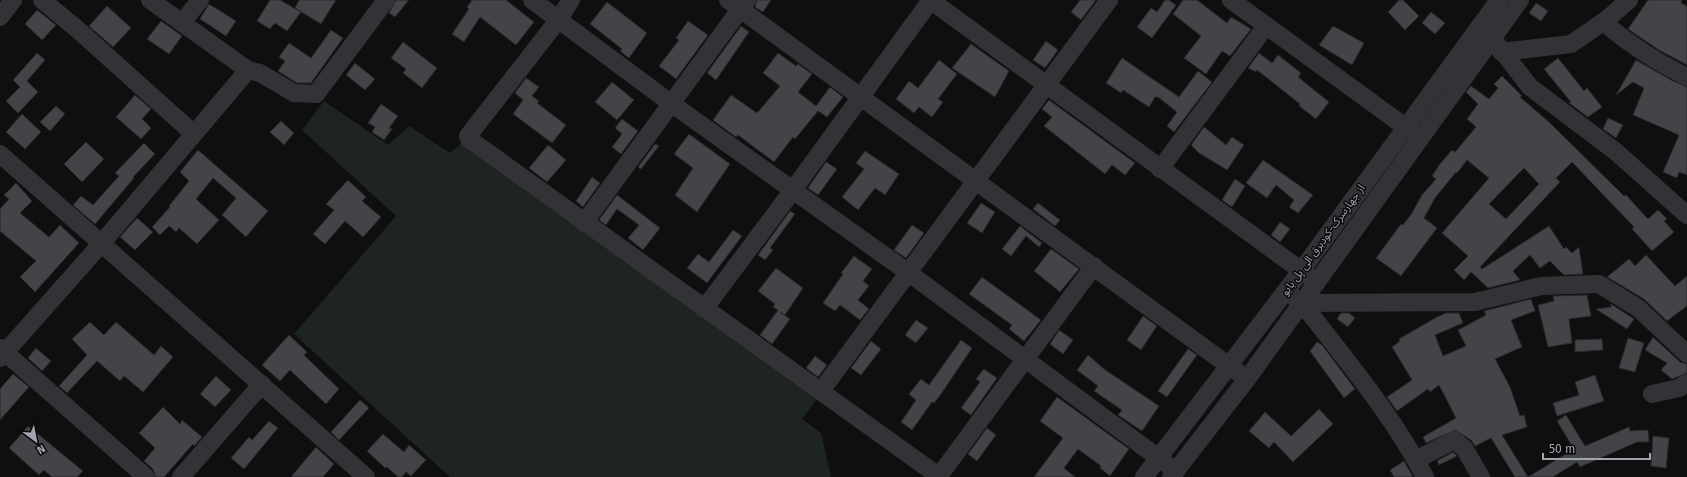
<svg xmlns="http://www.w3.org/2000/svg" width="1687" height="477" font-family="'Fira Sans','Noto Sans Arabic',sans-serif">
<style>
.green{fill:#1e241f}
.building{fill:#434448;stroke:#29292c;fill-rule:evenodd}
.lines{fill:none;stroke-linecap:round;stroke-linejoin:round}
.minor{stroke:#333337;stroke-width:18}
.labels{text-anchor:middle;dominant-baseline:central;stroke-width:3;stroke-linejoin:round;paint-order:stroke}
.street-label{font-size:11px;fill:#a2a5b0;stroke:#0a0a0b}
</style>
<rect width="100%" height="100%" fill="#0f0f10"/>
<polygon class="green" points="324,101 388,145 409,126 450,153 464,141 818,397 802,419 821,433 831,477 450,477 294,334 396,216 302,130"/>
<g class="building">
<polygon points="270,0 280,0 301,12 287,31 275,23 270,29 257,21"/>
<polygon points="299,0 336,0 321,24 295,8"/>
<polygon points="396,0 409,0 395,17 389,13"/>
<polygon points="472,0 506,0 534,22 516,45 480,17 464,42 452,34 469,9 467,7"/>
<polygon points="757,0 771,0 763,12 755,7"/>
<polygon points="1080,0 1096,0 1081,20 1071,12"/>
<polygon points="1165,0 1169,0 1176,5 1152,38 1137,27 1151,8 1157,12"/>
<polygon points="1183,0 1197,0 1227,23 1231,17 1251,29 1230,56 1222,51 1206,74 1184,58 1201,36 1173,14"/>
<polygon points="1399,0 1403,0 1419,16 1405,30 1388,12"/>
<polygon points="1648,0 1682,0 1681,3 1687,6 1687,65 1659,50 1628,29"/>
<polygon points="607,2 647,33 629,58 620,51 622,49 590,24"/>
<polygon points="1536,3 1548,11 1541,21 1529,13"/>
<polygon points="209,4 236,21 226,36 200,19"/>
<polygon points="107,6 131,28 113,47 89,26"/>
<polygon points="37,10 56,25 42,40 25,24"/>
<polygon points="1431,12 1445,23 1435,34 1422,23"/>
<polygon points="161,21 182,36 169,54 147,39"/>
<polygon points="688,21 708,35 676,79 659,66 679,40 676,38"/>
<polygon points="741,26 749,32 716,80 707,73"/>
<polygon points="1333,26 1364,43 1352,65 1319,45"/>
<polygon points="331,30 343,38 311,83 297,83 278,71 285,61 279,57 289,43 311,58"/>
<polygon points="1046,41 1058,50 1045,68 1033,60"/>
<polygon points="403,42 437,68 422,88 403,73 406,69 391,58"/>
<polygon points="971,44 1009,71 995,97 952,68"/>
<polygon points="37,53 45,60 27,81 38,92 18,113 6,101 20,87 13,80"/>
<polygon points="778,53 796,66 798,64 812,74 798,92 816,106 830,87 843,97 827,117 818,111 795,139 793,137 774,162 738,135 736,137 713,120 731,95 757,113 780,86 763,73"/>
<polygon points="1259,53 1272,63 1278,55 1301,73 1298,77 1329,102 1316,119 1299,106 1300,104 1257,70 1256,72 1248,68"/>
<polygon points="1122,58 1179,97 1198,71 1212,82 1174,132 1167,126 1177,112 1158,97 1155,97 1149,107 1123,90 1121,93 1106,83"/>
<polygon points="1558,58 1584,91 1587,88 1602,107 1588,117 1569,103 1571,102 1544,69"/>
<polygon points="939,60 957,74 938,99 943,102 932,117 919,107 914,113 896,99 909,81 918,88"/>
<polygon points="1636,60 1671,80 1687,87 1687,175 1679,172 1677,178 1663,172 1679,135 1633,115 1644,88 1633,82 1616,95"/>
<polygon points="355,63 375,79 365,90 346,75"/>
<path d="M 1502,76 L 1522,96 L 1520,97 L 1549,122 L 1624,196 L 1626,195 L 1648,219 L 1658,210 L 1667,219 L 1664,221 L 1674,232 L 1652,251 L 1632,229 L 1634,227 L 1572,162 L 1556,178 L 1560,182 L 1480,267 L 1482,269 L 1549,226 L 1564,249 L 1566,247 L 1572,253 L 1579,247 L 1583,274 L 1564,275 L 1550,261 L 1540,268 L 1530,255 L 1513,271 L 1520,280 L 1488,288 L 1471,272 L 1464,280 L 1454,270 L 1468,256 L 1442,233 L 1489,178 L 1467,160 L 1457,173 L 1456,172 L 1435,198 L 1424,218 L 1437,228 L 1401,276 L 1376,258 L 1401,224 L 1403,225 L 1412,213 L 1422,195 L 1436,179 L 1432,176 L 1440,164 L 1452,150 L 1455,152 L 1476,127 L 1467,119 L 1478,104 L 1466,92 L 1471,86 L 1489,99 L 1498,88 L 1494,84 ZM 1524,168 L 1539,184 L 1506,219 L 1489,204 Z"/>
<polygon points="526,78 539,87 532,96 539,101 537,103 566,125 552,143 513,114 523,100 515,93"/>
<polygon points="612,82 634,100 617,120 595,102"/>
<polygon points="135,95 151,109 142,119 151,128 141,139 116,117"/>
<polygon points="1049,100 1135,163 1125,175 1112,165 1105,174 1044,126 1052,117 1042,109"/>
<polygon points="381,104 398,116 389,128 392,129 384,140 372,132 375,127 368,123"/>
<polygon points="56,106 65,114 50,131 40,122"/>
<polygon points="22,114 41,132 25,149 6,132"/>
<polygon points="1608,118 1623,125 1616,138 1603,129"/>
<polygon points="622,119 638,131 621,154 612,147 622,134 615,128"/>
<polygon points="281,121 294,133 284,145 270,132"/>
<polygon points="1204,127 1226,145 1232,137 1244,145 1227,170 1199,153 1191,145"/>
<polygon points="689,134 730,164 697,212 675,195 693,168 674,154"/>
<polygon points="86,142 104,159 82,182 64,164"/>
<polygon points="144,143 155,154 133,177 134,178 95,224 73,205 81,196 93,205 119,176 115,173"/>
<polygon points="655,144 659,146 641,169 638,167"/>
<polygon points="548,145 566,160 547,182 529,168"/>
<polygon points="198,150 268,211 246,237 222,215 236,198 213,178 196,199 219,220 197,244 179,228 176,232 169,226 160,235 152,227 170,207 169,206 189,181 180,172"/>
<polygon points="865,151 899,174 885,195 875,188 858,210 842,197 864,169 856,163"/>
<polygon points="1263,160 1313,195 1298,213 1289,207 1294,200 1276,185 1267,198 1246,183"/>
<polygon points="826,162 837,169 818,195 808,188"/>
<polygon points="592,177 600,183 583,207 576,201"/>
<polygon points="1235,179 1245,186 1232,207 1222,200"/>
<polygon points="348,180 366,197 362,201 381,217 363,237 345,221 325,244 313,234 334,210 326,204"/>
<polygon points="16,183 32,201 20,213 49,237 60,225 79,243 35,292 20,277 36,261 0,231 0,209 9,199 4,195"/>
<polygon points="617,195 660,228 643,250 628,238 639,225 617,209 606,225 599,220"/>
<polygon points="981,203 995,212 982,233 967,223"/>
<polygon points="1038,203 1060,220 1055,226 1033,209"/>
<polygon points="790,211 795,214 770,248 773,250 765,260 758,255"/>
<polygon points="137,218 153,232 135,250 120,237"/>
<polygon points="1280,222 1290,229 1280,242 1271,235"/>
<polygon points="912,225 924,233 906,258 894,250"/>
<polygon points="1020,226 1042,243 1039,247 1026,236 1011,256 1002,249"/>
<polygon points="733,230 742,236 707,283 687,268 698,254 709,262"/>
<polygon points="1051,249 1079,269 1060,292 1034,271"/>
<polygon points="1646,255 1675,286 1687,276 1687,306 1667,321 1644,299 1607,277 1629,259 1635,266"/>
<polygon points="854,256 872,269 863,281 869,286 858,300 869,309 860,320 840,305 835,311 823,303 843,274 841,273"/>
<polygon points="776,268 803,288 785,315 780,312 790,319 772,344 760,335 778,310 773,307 775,304 758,291"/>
<polygon points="982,277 1041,320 1024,341 1009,329 1012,325 969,294"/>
<polygon points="1587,295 1591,316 1569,319 1572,343 1548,347 1538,305 1554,301 1553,296"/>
<polygon points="1531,299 1535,311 1511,320 1522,347 1495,359 1510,387 1520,416 1524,415 1527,427 1502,435 1528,477 1515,477 1491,438 1475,446 1471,440 1455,430 1426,443 1423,437 1456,418 1439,385 1430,392 1428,389 1397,411 1387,397 1412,380 1392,347 1400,341 1399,339 1437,317 1446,313 1459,313 1463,323 1435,335 1443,356 1466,346 1458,330 1486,315 1484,311"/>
<polygon points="1611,304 1634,319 1627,329 1596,309 1611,307"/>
<polygon points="1341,313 1349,313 1355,318 1348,327 1337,319"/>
<polygon points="1143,316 1157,326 1141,350 1127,340"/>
<polygon points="916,320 928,328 916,343 905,335"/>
<polygon points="90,322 104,335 116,322 154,355 161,346 173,357 143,392 124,376 120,381 97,361 67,393 59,386 87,355 72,339"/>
<polygon points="1059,330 1073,340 1063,354 1050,344"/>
<polygon points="289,335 307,352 304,355 339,389 326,404 290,370 280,381 262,365"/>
<polygon points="1653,337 1680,362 1687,364 1687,373 1672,379 1661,370 1667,363 1645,350"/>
<polygon points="1628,338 1644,343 1635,372 1619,368"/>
<polygon points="1602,339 1603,350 1575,352 1575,340"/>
<polygon points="961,340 972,348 941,394 934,403 932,402 912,430 901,422 916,400 909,394 921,379 929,385"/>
<polygon points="871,341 881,349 861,375 851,368"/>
<polygon points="1317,342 1322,345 1355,389 1344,398 1310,351"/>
<polygon points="36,348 51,361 42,371 28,358"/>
<polygon points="1188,349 1197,355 1167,397 1158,391"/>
<polygon points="1088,355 1104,369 1159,406 1142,431 1118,415 1122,410 1094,391 1098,386 1077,370"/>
<polygon points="815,356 827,365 818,377 806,368"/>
<polygon points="984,369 997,378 971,415 961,408 980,382 976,379"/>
<polygon points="13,374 29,387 0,420 0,389"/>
<polygon points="1595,375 1604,401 1557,416 1553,403 1579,395 1575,382"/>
<polygon points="216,376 231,390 215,407 200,394"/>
<polygon points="1057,397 1129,449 1110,476 1100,468 1101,466 1078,449 1064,468 1075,477 1034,477 1063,438 1040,421"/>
<polygon points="360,400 369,408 339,440 331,432"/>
<polygon points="163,407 180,424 182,420 202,437 194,446 193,444 164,477 156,477 153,469 144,461 155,448 139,433"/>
<polygon points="1319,409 1333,424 1293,462 1274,442 1269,448 1249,431 1265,412 1291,436"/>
<polygon points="1566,415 1585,446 1629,427 1630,431 1648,430 1649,442 1637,442 1580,467 1577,462 1553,477 1528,477 1574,449 1557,421"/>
<polygon points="269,421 278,428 244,469 231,458 249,437 252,440"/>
<polygon points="28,426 83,471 77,477 52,477 44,470 39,475 9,448"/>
<polygon points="987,428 996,435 977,461 968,454"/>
<polygon points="383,434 404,452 409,445 426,460 411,476 406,472 402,477 398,477 387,467 385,468 367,451"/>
<polygon points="1653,436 1669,438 1666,468 1651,466"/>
<polygon points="316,447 334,464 323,477 291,477"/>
<polygon points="1453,452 1457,456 1439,465 1437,461"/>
<polygon points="1404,461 1413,477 1394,477 1390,470"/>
</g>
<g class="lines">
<g class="minor">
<polyline points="42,0 77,29 194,134"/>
<polyline points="150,0 248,70 260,73 294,93 316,94 386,0"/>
<polyline points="532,0 672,104 909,273 1176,471"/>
<polyline points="571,0 559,19 468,136 469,139 940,477"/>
<polyline points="728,0 1247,379"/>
<polyline points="930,0 1310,277"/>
<polyline points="1231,0 1415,134"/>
<polyline points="0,17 13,0"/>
<path d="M 1603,22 C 1629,44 1656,62 1687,77"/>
<polyline points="182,23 200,0"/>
<polyline points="1492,38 1530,87 1615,151 1687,215"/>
<polyline points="1501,52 1571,44 1606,20 1629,0"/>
<polyline points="0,154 366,477"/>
<polyline points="1160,169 1266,26"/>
<polyline points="584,223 747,0"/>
<polyline points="1295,298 1302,303 1475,302 1541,286 1599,284 1638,308 1687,354"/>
<path d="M 1302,303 C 1345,359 1392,414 1425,477"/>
<polyline points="704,309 793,190 931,0"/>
<polyline points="0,348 146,477"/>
<polyline points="0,358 101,244 248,70"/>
<polyline points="821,391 1109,0"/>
<polyline points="1652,394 1679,388 1687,383"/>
<polyline points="1416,460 1454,440 1464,448 1481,477"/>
<polyline points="939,476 1094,266"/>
<polyline points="181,477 262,384"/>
<polyline points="1144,477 1301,271 1499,0"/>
<polyline points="1171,477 1247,379 1520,0"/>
</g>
</g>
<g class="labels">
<g class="street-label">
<text transform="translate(1323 240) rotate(-54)">از جهارسرک-کودبرق الی پل بایو</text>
</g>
</g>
<g transform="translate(36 441) rotate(148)" stroke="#0a0a0b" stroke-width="3" paint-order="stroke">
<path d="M0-3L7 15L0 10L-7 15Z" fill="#a2a5b0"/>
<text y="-6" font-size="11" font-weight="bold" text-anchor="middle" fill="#a2a5b0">N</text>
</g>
<path d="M1543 453v6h107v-6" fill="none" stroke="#a2a5b0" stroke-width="2"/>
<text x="1549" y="453" font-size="12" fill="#a2a5b0" stroke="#0a0a0b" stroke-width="3" paint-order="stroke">50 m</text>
</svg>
